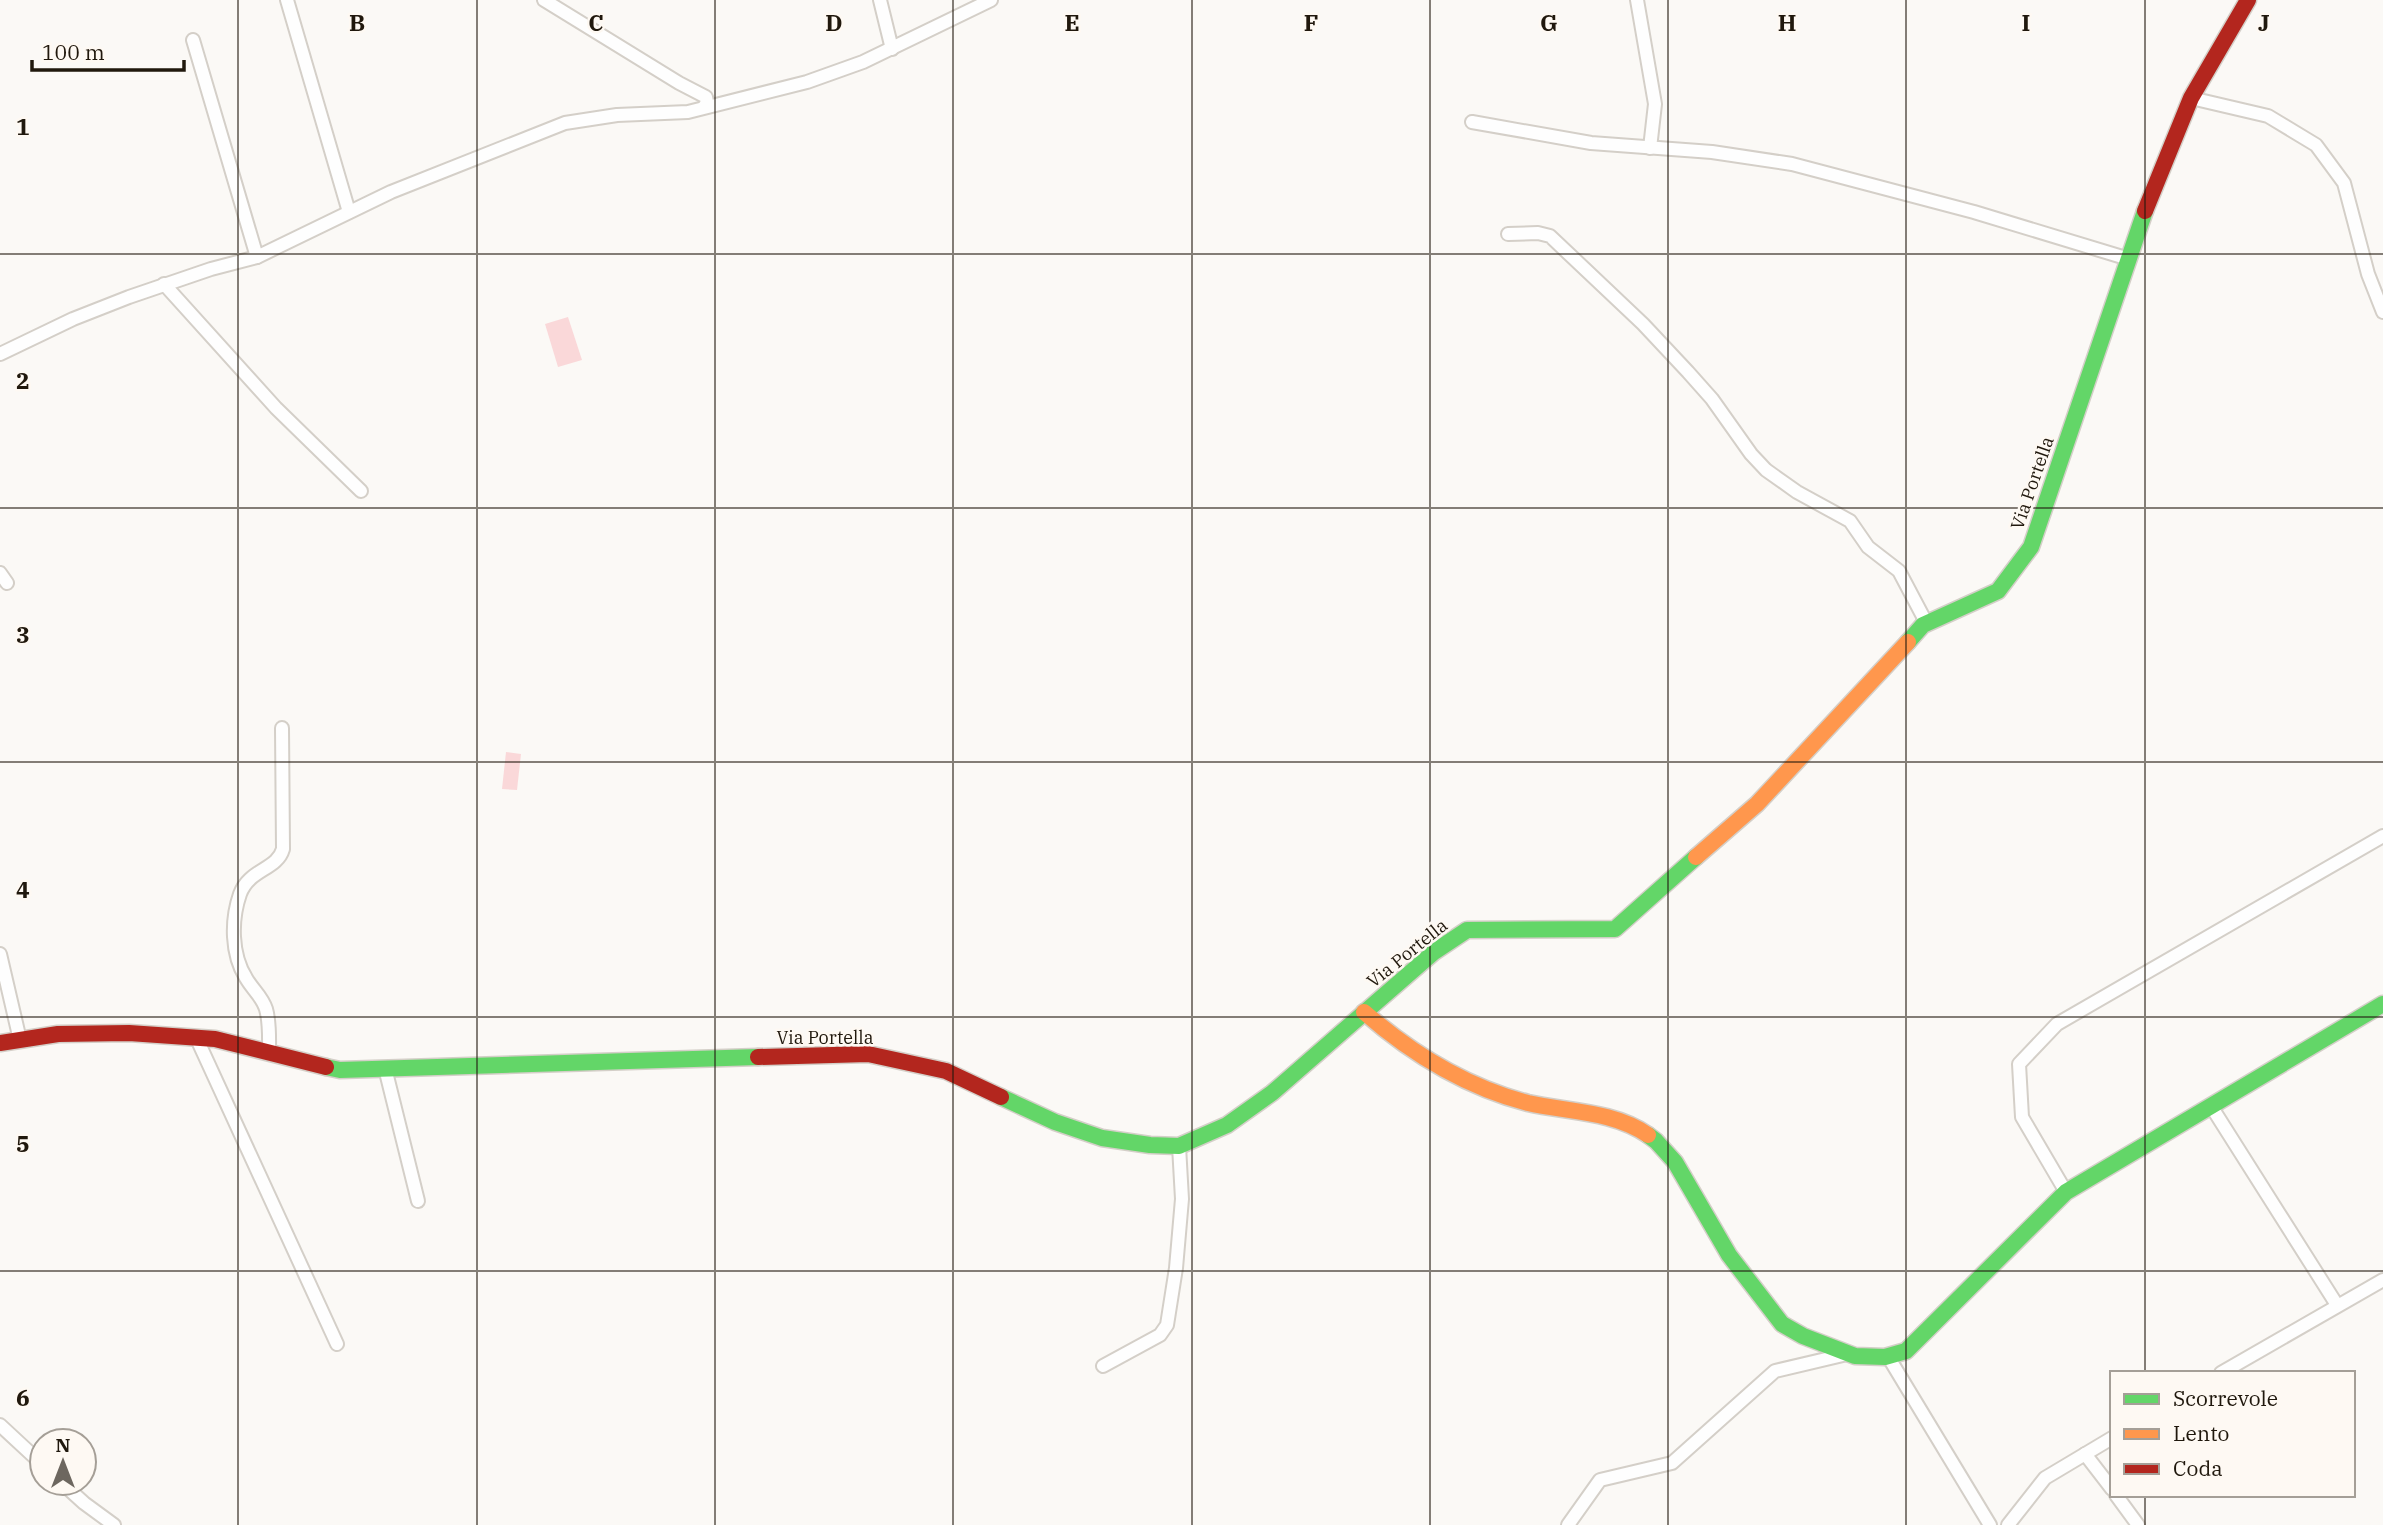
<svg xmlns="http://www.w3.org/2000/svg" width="2383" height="1525" font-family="'IBM Plex Serif',serif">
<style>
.green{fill:#fad8d9}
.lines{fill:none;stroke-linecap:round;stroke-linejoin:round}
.street-casing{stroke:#d4cfc8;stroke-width:16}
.fast-casing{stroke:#d4cfc8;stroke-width:19}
.slow-casing{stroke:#d4cfc8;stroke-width:19}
.jam-casing{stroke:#d4cfc8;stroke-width:19}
.street{stroke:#fefefe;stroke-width:12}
.fast{stroke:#63d668;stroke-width:16}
.slow{stroke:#ff974d;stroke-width:16}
.jam{stroke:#b3261e;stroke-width:16}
.grid{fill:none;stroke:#20180d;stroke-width:2;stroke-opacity:0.55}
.labels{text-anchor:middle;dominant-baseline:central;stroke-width:5;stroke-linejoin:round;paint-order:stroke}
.street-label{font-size:18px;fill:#20180d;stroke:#fef9f3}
.grid-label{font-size:23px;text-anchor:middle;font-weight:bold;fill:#20180d;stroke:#fef9f3;stroke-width:5;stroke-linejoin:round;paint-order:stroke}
</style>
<rect width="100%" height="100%" fill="#fbf9f6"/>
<g class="green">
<polygon points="568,317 582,360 558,367 545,324"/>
<polygon points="506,752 521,754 517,790 502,789"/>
</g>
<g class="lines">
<defs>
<g id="street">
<polyline points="287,0 349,212"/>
<polyline points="544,0 679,83 706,97 707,102 704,107"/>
<polyline points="880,0 892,49"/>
<polyline points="1637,0 1655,104 1650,148"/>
<polyline points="193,40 257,257"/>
<polyline points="2191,98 2268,116 2316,145 2344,183 2368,274 2383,312"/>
<polyline points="1472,122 1591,143 1712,152 1792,164 1974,212 2129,259"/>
<polyline points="1508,234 1538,233 1550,236 1643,324 1688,372 1712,399 1751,454 1766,470 1797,492 1850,521 1868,547 1899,571 1927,624"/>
<polyline points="164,284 276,408 361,491"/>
<polyline points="0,354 73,319 129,297 211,269 257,257 391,192 565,123 617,115 688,112 807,82 863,62 991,0"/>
<polyline points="0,573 7,583"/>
<polyline points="0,954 20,1040"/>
<polyline points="197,1039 337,1344"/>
<path d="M 269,1052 C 269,1039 270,1023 266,1009 C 262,996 252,989 246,978 C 231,954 231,920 240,894 C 249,869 277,870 283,849 L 282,728"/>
<polyline points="385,1068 418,1201"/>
<polyline points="2211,1106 2337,1305"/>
<polyline points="2066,1192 2022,1117 2019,1064 2057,1024 2383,836"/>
<polyline points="1889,1358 1990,1525"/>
<polyline points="1103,1366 1160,1335 1167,1325 1176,1268 1182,1199 1179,1146"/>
<polyline points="2221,1373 2383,1280"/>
<polyline points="0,1425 42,1464"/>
<polyline points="2085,1454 2112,1489"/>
<polyline points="62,1483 84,1503 114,1525"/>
<polyline points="2116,1495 2138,1525"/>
<polyline points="1568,1525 1600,1480 1672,1463 1775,1371 1843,1355"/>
<polyline points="2008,1525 2045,1478 2112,1438"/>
</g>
<g id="fast">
<polyline points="1908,642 1923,625 1998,591 2031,547 2145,211"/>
<polyline points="326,1067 340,1070 758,1057"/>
<polyline points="1001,1097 1055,1122 1102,1138 1150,1145 1179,1146 1227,1125 1272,1093 1434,952 1467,930 1615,929 1696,857"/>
<polyline points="1648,1135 1656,1141 1675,1162 1729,1255 1782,1324 1803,1336 1855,1356 1885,1357 1906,1351 2066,1192 2383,1004"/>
</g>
<g id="slow">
<polyline points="1696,857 1757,804 1908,642"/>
<path d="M 1364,1012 C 1412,1054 1466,1087 1528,1103 C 1568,1112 1613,1111 1648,1135"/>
</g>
<g id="jam">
<polyline points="2145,211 2191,98 2248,0"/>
<polyline points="0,1043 58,1034 129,1033 215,1039 326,1067"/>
<polyline points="758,1057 868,1054 946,1071 1001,1097"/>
</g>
</defs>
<use href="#street" class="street-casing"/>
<use href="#fast" class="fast-casing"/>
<use href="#slow" class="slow-casing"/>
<use href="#jam" class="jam-casing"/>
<use href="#street" class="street"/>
<use href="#fast" class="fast"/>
<use href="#slow" class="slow"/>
<use href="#jam" class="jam"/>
</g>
<path class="grid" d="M 238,0 L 238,1525M 477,0 L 477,1525M 715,0 L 715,1525M 953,0 L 953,1525M 1192,0 L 1192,1525M 1430,0 L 1430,1525M 1668,0 L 1668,1525M 1906,0 L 1906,1525M 2145,0 L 2145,1373M 0,254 L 2383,254M 0,508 L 2383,508M 0,762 L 2383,762M 0,1017 L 2383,1017M 0,1271 L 2383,1271M 2145,1495 L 2145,1525"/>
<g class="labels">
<g class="street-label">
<text transform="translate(2032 483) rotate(-71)">Via Portella</text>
<text transform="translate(1407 953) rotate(-39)">Via Portella</text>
<text x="825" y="1037">Via Portella</text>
</g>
</g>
<g class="grid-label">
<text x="357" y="31">B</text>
<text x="596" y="31">C</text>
<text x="834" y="31">D</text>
<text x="1072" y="31">E</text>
<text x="1311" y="31">F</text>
<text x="1549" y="31">G</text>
<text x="1787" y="31">H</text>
<text x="2026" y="31">I</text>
<text x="2264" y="31">J</text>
<text x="23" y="135">1</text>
<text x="23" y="389">2</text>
<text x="23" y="643">3</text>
<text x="23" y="898">4</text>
<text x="23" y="1152">5</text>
<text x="23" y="1406">6</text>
</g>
<rect x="2110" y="1371" width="245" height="126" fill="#fef9f3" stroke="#a59f97" stroke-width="2"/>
<rect x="2124" y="1394" width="35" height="10" fill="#63d668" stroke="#a59f97" stroke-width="2"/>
<text x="2173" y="1406" font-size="21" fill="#20180d">Scorrevole</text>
<rect x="2124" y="1429" width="35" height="10" fill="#ff974d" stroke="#a59f97" stroke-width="2"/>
<text x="2173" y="1441" font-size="21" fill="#20180d">Lento</text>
<rect x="2124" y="1464" width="35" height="10" fill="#b3261e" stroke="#a59f97" stroke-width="2"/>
<text x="2173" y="1476" font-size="21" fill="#20180d">Coda</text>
<g transform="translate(63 1462)"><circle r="33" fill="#fef9f3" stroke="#a59f97" stroke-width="2"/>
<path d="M0-5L12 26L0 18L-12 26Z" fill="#6d675f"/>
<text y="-10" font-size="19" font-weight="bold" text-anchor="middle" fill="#20180d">N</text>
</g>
<path d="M32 60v10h152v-10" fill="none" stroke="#20180d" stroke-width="3.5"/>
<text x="42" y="60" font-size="21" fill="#20180d" stroke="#fef9f3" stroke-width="5" paint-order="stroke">100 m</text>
</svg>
